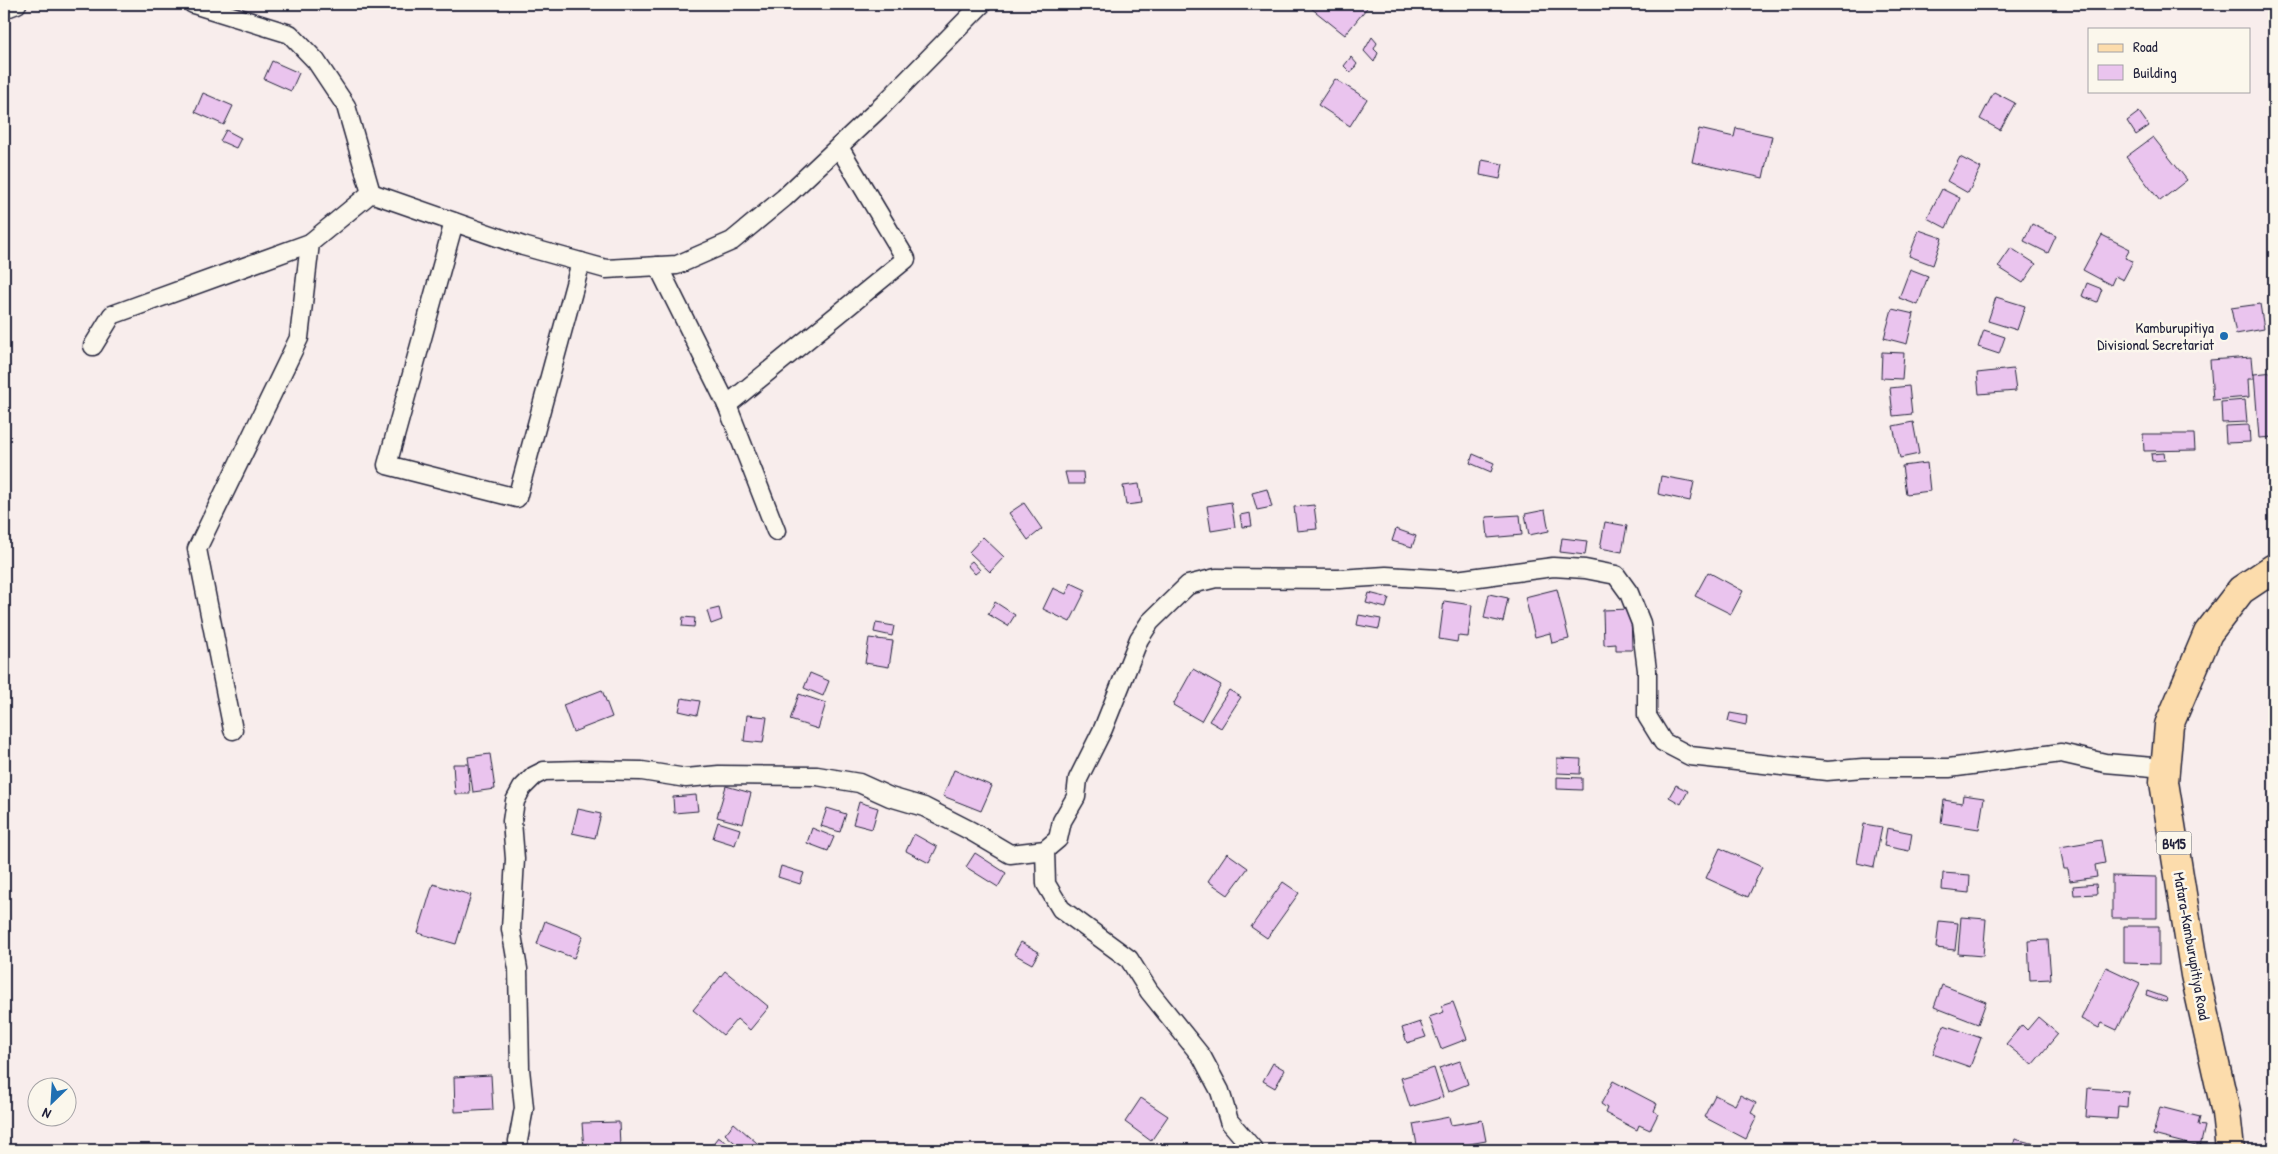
<svg xmlns="http://www.w3.org/2000/svg" width="2278" height="1154" font-family="'Patrick Hand',sans-serif">
<style>
.building{fill:#eac4ee;stroke:#22223b}
.lines{fill:none;stroke-linecap:round;stroke-linejoin:round}
.street-casing{stroke:#22223b;stroke-width:21}
.primary-casing{stroke:#22223b;stroke-width:31}
.street{stroke:#fbf7ec;stroke-width:18}
.primary{stroke:#fcdcac;stroke-width:28}
.poi-dot{fill:#1f6fb2;stroke:#fbf7ec;stroke-width:2}
.labels{text-anchor:middle;dominant-baseline:central;stroke-width:5;stroke-linejoin:round;paint-order:stroke}
.shield{fill:#fbf7ec;stroke:#636270;stroke-width:1}
.shield-label{font-size:14px;font-weight:bold;fill:#22223b}
.poi-label{font-size:15px;fill:#22223b;stroke:#fbf7ec;text-anchor:end}
.street-label{font-size:15px;fill:#22223b;stroke:#fbf7ec}
</style>
<rect width="100%" height="100%" fill="#f8edec"/>
<filter id="ink" filterUnits="userSpaceOnUse"><feTurbulence type="fractalNoise" baseFrequency=".02" numOctaves="2"/><feDisplacementMap in="SourceGraphic" scale="10" xChannelSelector="R" yChannelSelector="G"/><feConvolveMatrix kernelMatrix="1 2 1 2 8 2 1 2 1" color-interpolation-filters="sRGB"/></filter>
<g filter="url(#ink)">
<g class="building">
<polygon points="1306,4 1370,4 1345,35"/>
<polygon points="1372,37 1377,43 1374,49 1378,53 1374,62 1364,51"/>
<polygon points="1351,57 1357,64 1351,73 1344,66"/>
<polygon points="272,61 299,73 291,91 264,79"/>
<polygon points="1335,79 1367,99 1350,126 1318,105"/>
<polygon points="1994,92 2015,103 2000,130 1980,119"/>
<polygon points="203,93 233,106 224,125 195,112"/>
<polygon points="2139,112 2149,126 2136,135 2127,121"/>
<polygon points="1736,128 1772,136 1763,178 1692,162 1699,129 1734,137"/>
<polygon points="226,130 241,138 236,148 220,141"/>
<polygon points="2153,137 2187,180 2160,201 2126,157"/>
<polygon points="1960,157 1981,168 1968,193 1947,181"/>
<polygon points="1482,160 1503,164 1500,179 1480,175"/>
<polygon points="1942,189 1960,198 1946,228 1927,218"/>
<polygon points="2032,224 2056,236 2048,253 2024,241"/>
<polygon points="1919,230 1942,238 1933,265 1909,256"/>
<polygon points="2102,235 2130,249 2125,258 2133,261 2123,280 2115,276 2111,285 2083,270"/>
<polygon points="2011,248 2036,264 2023,283 1998,267"/>
<polygon points="1910,269 1928,276 1918,305 1899,298"/>
<polygon points="2087,283 2102,289 2097,302 2082,296"/>
<polygon points="1996,297 2025,306 2017,330 1988,321"/>
<polygon points="2260,304 2264,329 2236,334 2231,308"/>
<polygon points="1892,309 1914,314 1907,344 1884,338"/>
<polygon points="1984,330 2005,337 1999,354 1978,347"/>
<polygon points="1882,352 1904,353 1902,379 1881,378"/>
<polygon points="2251,357 2253,379 2248,379 2249,397 2213,400 2210,360"/>
<polygon points="2013,369 2016,391 1979,394 1977,373"/>
<polygon points="2274,372 2274,437 2259,438 2254,374"/>
<polygon points="1909,386 1912,414 1893,416 1890,388"/>
<polygon points="2245,400 2247,422 2222,423 2221,402"/>
<polygon points="1913,422 1919,454 1900,458 1893,426"/>
<polygon points="2249,425 2250,442 2226,443 2225,426"/>
<polygon points="2143,434 2194,434 2195,450 2144,451"/>
<polygon points="2164,453 2165,460 2152,461 2151,454"/>
<polygon points="1473,454 1494,463 1491,472 1470,463"/>
<polygon points="1927,463 1930,491 1906,494 1902,466"/>
<polygon points="1065,472 1083,472 1084,484 1068,484"/>
<polygon points="1661,476 1694,482 1690,501 1658,494"/>
<polygon points="1139,484 1142,503 1126,505 1123,486"/>
<polygon points="1267,489 1272,507 1257,510 1252,493"/>
<polygon points="1231,502 1235,527 1211,531 1207,506"/>
<polygon points="1024,503 1042,529 1028,540 1009,513"/>
<polygon points="1314,505 1317,529 1297,531 1294,507"/>
<polygon points="1545,510 1549,531 1529,535 1525,514"/>
<polygon points="1250,513 1252,526 1242,527 1240,515"/>
<polygon points="1520,515 1522,535 1488,538 1486,517"/>
<polygon points="1605,522 1627,526 1622,552 1600,548"/>
<polygon points="1396,529 1416,536 1412,547 1392,541"/>
<polygon points="983,537 1004,557 990,572 969,552"/>
<polygon points="1562,538 1587,541 1585,555 1560,552"/>
<polygon points="972,561 980,570 975,574 967,565"/>
<polygon points="1708,572 1743,591 1731,614 1695,596"/>
<polygon points="1071,583 1086,590 1070,622 1043,609 1053,588 1066,594"/>
<polygon points="1557,589 1569,639 1552,643 1550,633 1535,637 1525,597"/>
<polygon points="1369,593 1389,598 1386,608 1366,603"/>
<polygon points="1489,594 1508,598 1503,622 1484,618"/>
<polygon points="1444,601 1472,605 1468,637 1458,636 1457,642 1439,639"/>
<polygon points="995,602 1015,615 1008,626 988,614"/>
<polygon points="719,608 722,620 711,624 707,611"/>
<polygon points="1631,609 1632,650 1616,650 1616,644 1604,645 1603,610"/>
<polygon points="1359,615 1381,619 1379,629 1357,625"/>
<polygon points="683,617 695,618 694,627 682,626"/>
<polygon points="876,623 894,626 892,636 874,632"/>
<polygon points="869,638 893,641 889,667 865,663"/>
<polygon points="1193,669 1221,685 1201,721 1173,705"/>
<polygon points="810,673 829,681 823,696 804,688"/>
<polygon points="602,690 612,717 573,732 563,705"/>
<polygon points="1229,690 1241,697 1221,728 1209,721"/>
<polygon points="799,694 826,703 818,729 790,720"/>
<polygon points="682,698 700,701 697,715 679,711"/>
<polygon points="1730,713 1747,716 1746,725 1728,721"/>
<polygon points="747,715 767,717 763,743 744,741"/>
<polygon points="490,754 495,789 473,792 468,757"/>
<polygon points="1557,758 1581,759 1580,774 1557,773"/>
<polygon points="453,764 468,764 470,794 455,794"/>
<polygon points="954,770 992,786 981,811 943,796"/>
<polygon points="1557,777 1582,778 1582,790 1557,789"/>
<polygon points="1676,785 1688,791 1681,804 1669,797"/>
<polygon points="726,786 751,793 743,824 717,817"/>
<polygon points="696,795 698,811 674,813 673,797"/>
<polygon points="1963,795 1984,798 1979,829 1941,823 1944,800 1962,803"/>
<polygon points="859,802 878,808 872,829 853,824"/>
<polygon points="827,808 846,814 840,832 821,826"/>
<polygon points="578,809 601,814 595,838 572,833"/>
<polygon points="718,822 740,829 735,845 713,838"/>
<polygon points="1864,824 1882,827 1874,867 1857,863"/>
<polygon points="812,828 834,837 828,851 807,843"/>
<polygon points="1887,828 1912,833 1909,851 1884,846"/>
<polygon points="914,834 937,847 929,863 906,851"/>
<polygon points="2101,840 2105,863 2095,865 2097,877 2070,881 2068,869 2064,869 2060,847"/>
<polygon points="1720,848 1762,867 1748,897 1706,878"/>
<polygon points="975,853 1006,873 998,887 966,867"/>
<polygon points="1227,853 1248,868 1228,895 1208,881"/>
<polygon points="781,866 804,873 800,884 778,877"/>
<polygon points="1943,873 1970,875 1969,893 1942,890"/>
<polygon points="2112,876 2157,877 2157,918 2112,918"/>
<polygon points="1283,882 1299,893 1267,938 1251,927"/>
<polygon points="433,884 471,895 456,944 418,933"/>
<polygon points="2096,884 2097,894 2074,895 2073,886"/>
<polygon points="1961,917 1986,919 1983,956 1958,954"/>
<polygon points="545,921 583,936 574,958 537,944"/>
<polygon points="1939,921 1958,923 1955,950 1936,948"/>
<polygon points="2124,926 2159,926 2159,964 2124,963"/>
<polygon points="2048,940 2051,979 2030,980 2028,941"/>
<polygon points="1021,942 1039,952 1032,964 1014,954"/>
<polygon points="2106,967 2140,983 2117,1030 2102,1023 2099,1028 2081,1019"/>
<polygon points="725,971 769,1007 750,1030 737,1019 723,1035 693,1010"/>
<polygon points="1942,985 1986,1002 1978,1024 1934,1007"/>
<polygon points="2147,991 2167,998 2166,1002 2146,995"/>
<polygon points="1453,1002 1467,1039 1441,1049 1429,1017 1444,1012 1441,1006"/>
<polygon points="2038,1017 2058,1034 2032,1065 2006,1044 2022,1025 2027,1030"/>
<polygon points="1420,1022 1426,1037 1407,1043 1402,1028"/>
<polygon points="1944,1025 1981,1038 1970,1067 1933,1054"/>
<polygon points="1460,1061 1468,1084 1448,1092 1439,1068"/>
<polygon points="1273,1063 1285,1070 1275,1088 1263,1081"/>
<polygon points="1434,1068 1443,1097 1410,1107 1401,1078"/>
<polygon points="491,1075 493,1110 455,1112 454,1077"/>
<polygon points="1613,1081 1657,1104 1654,1111 1658,1114 1650,1130 1639,1125 1637,1130 1605,1113 1607,1108 1601,1104"/>
<polygon points="2088,1088 2128,1091 2127,1107 2118,1106 2117,1119 2086,1117"/>
<polygon points="1715,1095 1735,1105 1740,1095 1756,1103 1751,1113 1757,1116 1746,1139 1704,1117"/>
<polygon points="1141,1098 1168,1116 1151,1141 1125,1122"/>
<polygon points="2160,1107 2200,1117 2198,1125 2205,1126 2200,1147 2153,1135"/>
<polygon points="1449,1117 1451,1125 1482,1120 1486,1141 1437,1150 1418,1150 1413,1124"/>
<polygon points="619,1122 620,1148 632,1148 633,1150 584,1150 582,1123"/>
<polygon points="734,1123 764,1149 763,1150 743,1150 725,1134"/>
<polygon points="718,1137 737,1150 708,1150"/>
<polygon points="2015,1139 2059,1150 2012,1150"/>
</g>
<g class="lines">
<defs>
<g id="street">
<polyline points="193,4 290,34 316,61 346,106 371,193"/>
<polyline points="4,9 17,4"/>
<polyline points="371,193 523,246 606,269 677,265 732,241 784,198 884,104 982,4"/>
<polyline points="454,222 387,465 517,498 581,262"/>
<polyline points="658,266 727,405 906,259 839,147"/>
<polyline points="93,346 112,315 310,243"/>
<polyline points="727,405 776,531"/>
<polyline points="233,730 197,549 299,338 310,243 371,193"/>
<polyline points="1045,850 1046,884 1061,909 1129,959 1149,991 1202,1057 1220,1091 1229,1121 1254,1150"/>
<polyline points="519,1150 518,1141 524,1108 520,1069 518,969 511,929 515,859 512,821 515,801 522,788 534,776 544,771 582,770 642,771 686,778 719,775 817,776 859,783 890,797 924,807 971,831 1010,854 1045,850 1058,839 1062,821 1076,797 1078,779 1103,729 1139,639 1150,622 1188,585 1216,578 1339,579 1386,576 1456,580 1553,567 1585,569 1616,575 1629,593 1641,623 1647,670 1647,716 1663,742 1690,756 1827,771 1863,768 1949,768 2061,753 2105,763 2165,768"/>
</g>
<polyline id="primary" points="2230,1150 2226,1113 2195,975 2164,782 2169,725 2208,633 2241,590 2274,568"/>
</defs>
<use href="#street" class="street-casing"/>
<use href="#primary" class="primary-casing"/>
<use href="#street" class="street"/>
<use href="#primary" class="primary"/>
</g>
</g>
<circle class="poi-dot" cx="2224" cy="336" r="5"/>
<g class="labels">
<rect class="shield" x="2156.5" y="831.5" width="35" height="23" rx="4"/>
<g class="shield-label">
<text x="2174" y="843">B415</text>
</g>
<g class="poi-label">
<text x="2214" y="327">Kamburupitiya<tspan x="2214" dy="17">Divisional Secretariat</tspan></text>
</g>
<g class="street-label">
<text transform="translate(2192 946) rotate(80)">Matara-Kamburupitiya Road</text>
</g>
</g>
<rect width="2278" height="1154" fill="none" stroke="#fbf7ec" stroke-width="20"/>
<rect x="10" y="10" width="2258" height="1134" fill="none" stroke="#22223b" stroke-width="2" filter="url(#ink)"/>
<rect x="2088" y="28" width="162" height="65" fill="#fbf7ec" stroke="#a4a2a5"/>
<rect x="2098" y="44" width="25" height="8" fill="#fcdcac" stroke="#a4a2a5"/>
<text x="2133" y="52" font-size="15" fill="#22223b">Road</text>
<rect x="2098" y="65" width="25" height="15" fill="#eac4ee" stroke="#a4a2a5"/>
<text x="2133" y="78" font-size="15" fill="#22223b">Building</text>
<g transform="translate(52 1102) rotate(205)"><circle r="24" fill="#fbf7ec" stroke="#a4a2a5"/>
<path d="M0-4L9 19L0 12L-9 19Z" fill="#1f6fb2"/>
<text y="-8" font-size="14" font-weight="bold" text-anchor="middle" fill="#22223b">N</text>
</g>
</svg>
